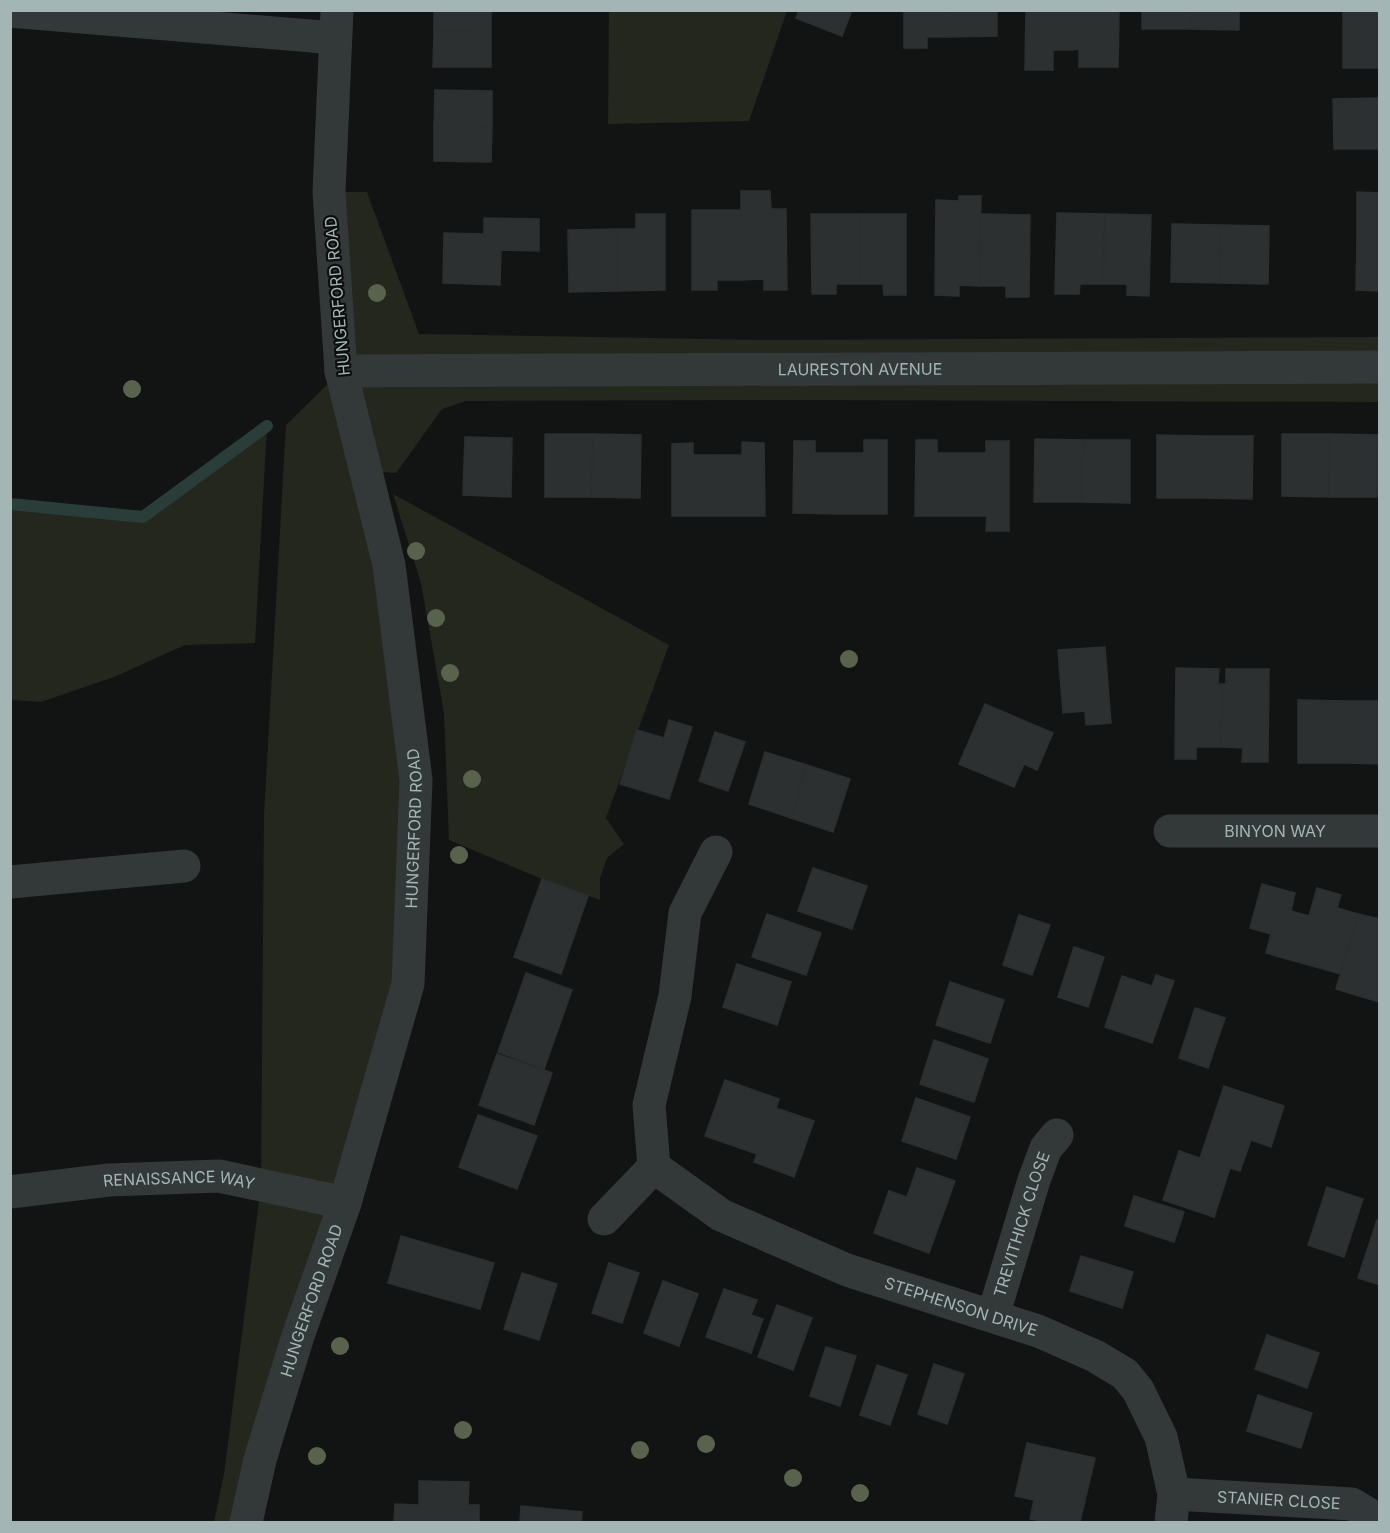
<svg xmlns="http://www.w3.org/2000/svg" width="1390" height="1533" font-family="Inter,sans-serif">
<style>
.green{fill:#23271e}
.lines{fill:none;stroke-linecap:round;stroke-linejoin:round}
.stream{stroke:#2b3d39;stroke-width:12}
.building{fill:#2d3030;stroke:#2c2f30;stroke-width:1.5}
.minor{stroke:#333839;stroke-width:33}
.tree{fill:#59624c}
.labels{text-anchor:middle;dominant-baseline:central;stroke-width:4.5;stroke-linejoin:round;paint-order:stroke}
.street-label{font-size:16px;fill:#a3b5b5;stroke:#0d0f0f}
</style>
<rect width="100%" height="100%" fill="#121414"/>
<g class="green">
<polygon points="609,11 787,11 749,121 608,124"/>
<polygon points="329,192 367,192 419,334 767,340 1379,337 1379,402 798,400 466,401 442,409 396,473 365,471 416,780 408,984 246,1522 214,1522 224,1474 261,1185 264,815 286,425 341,371"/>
<polygon points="267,426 255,643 185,645 114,677 41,702 11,700 11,504 143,517"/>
<polygon points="393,494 669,645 606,818 624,844 607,858 600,878 600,900 542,879 449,840 444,713 421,583"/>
</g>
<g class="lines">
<polyline class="stream" points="10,504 143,517 267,426"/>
</g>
<g class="building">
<polygon points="434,10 491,10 491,32 434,31"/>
<polygon points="799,10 852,10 842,36 796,18"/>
<polygon points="904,10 950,10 950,37 927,37 927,48 904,48"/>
<polygon points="950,10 997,10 997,36 950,37"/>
<polygon points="1026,10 1072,10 1072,50 1053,50 1053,70 1025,70"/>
<polygon points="1072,10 1119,10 1118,67 1079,67 1079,49 1072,50"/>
<rect x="1142" y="10" width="49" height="19"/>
<polygon points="1191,10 1239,10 1239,30 1191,29"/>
<rect x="1343" y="10" width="37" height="11"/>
<rect x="1343" y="21" width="37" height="47"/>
<polygon points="434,31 491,32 491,67 433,67"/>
<polygon points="435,90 492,91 492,126 434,125"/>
<polygon points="1380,98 1380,149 1334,149 1333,99"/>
<polygon points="434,125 492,126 491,162 434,161"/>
<polygon points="741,191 770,191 771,209 786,209 787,290 764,290 764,279 741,280"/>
<polygon points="1357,192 1380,193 1380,241 1357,241"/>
<polygon points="959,196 981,196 980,286 959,285 959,296 935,295 936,200 959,201"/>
<polygon points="692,210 741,210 741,280 717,280 717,290 692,290"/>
<polygon points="1057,213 1105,214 1104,284 1080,284 1079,294 1055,294"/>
<polygon points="636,214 665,214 665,290 617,291 617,229 636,229"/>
<polygon points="811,214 860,214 860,284 836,284 836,294 812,294"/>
<polygon points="860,214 906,214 906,295 884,295 883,284 860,284"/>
<polygon points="981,214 1030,215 1029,297 1006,297 1006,286 980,286"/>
<polygon points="1105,214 1151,215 1149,296 1127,295 1127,284 1104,284"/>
<polygon points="484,218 539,219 539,251 501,250 500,285 443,283 444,233 484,234"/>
<polygon points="1172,224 1221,225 1220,283 1171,282"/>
<polygon points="1221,225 1269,226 1268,284 1220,283"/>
<polygon points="617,229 617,291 569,292 568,230"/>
<polygon points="1357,241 1380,241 1380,291 1356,290"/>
<polygon points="545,434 593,434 592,497 545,497"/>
<polygon points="593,434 641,435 640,498 592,497"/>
<polygon points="1282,434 1330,434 1329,497 1282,496"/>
<polygon points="1330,434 1378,435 1377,497 1329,497"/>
<polygon points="1157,435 1205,436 1205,498 1157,498"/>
<polygon points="1205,436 1253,436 1252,499 1205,498"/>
<polygon points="465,437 512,438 511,497 463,495"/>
<polygon points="1035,439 1083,440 1082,502 1034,502"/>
<polygon points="864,440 887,440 887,514 840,514 840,453 864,453"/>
<polygon points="916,440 937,440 937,453 963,453 963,516 915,516"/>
<polygon points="1083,440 1130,440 1130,503 1082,502"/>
<polygon points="794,441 815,441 815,453 840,453 840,514 793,513"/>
<polygon points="986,441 1009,441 1009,531 986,531 987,516 963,516 963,453 986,453"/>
<polygon points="742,442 764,443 765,516 718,516 718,455 742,455"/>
<polygon points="693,443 693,455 718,455 718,516 672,516 672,444"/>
<polygon points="1105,647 1111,723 1086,725 1085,711 1063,713 1058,650"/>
<polygon points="1176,668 1219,669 1218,684 1222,684 1221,747 1196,747 1196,759 1175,759"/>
<polygon points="1226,669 1269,669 1268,762 1242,762 1243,748 1221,747 1222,684 1226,684"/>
<polygon points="1298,700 1346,701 1346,763 1298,763"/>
<polygon points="1346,701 1380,701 1380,764 1346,763"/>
<polygon points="985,704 1053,733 1037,770 1024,764 1014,787 959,764"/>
<polygon points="669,720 692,727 669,799 620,784 637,730 664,738"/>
<polygon points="715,732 745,742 728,791 699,781"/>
<polygon points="765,752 807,765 791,818 749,804"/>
<polygon points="807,765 850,779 833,832 791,818"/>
<polygon points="813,868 867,886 852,929 798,911"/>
<polygon points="542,879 588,896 561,974 514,957"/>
<polygon points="1262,884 1295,893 1291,911 1309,916 1317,888 1341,895 1337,908 1358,914 1341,974 1266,953 1271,934 1250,928"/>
<polygon points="767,914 821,933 806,975 752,957"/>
<polygon points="1358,914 1380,919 1379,1002 1336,989"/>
<polygon points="1019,915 1050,925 1032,975 1003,965"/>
<polygon points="1074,947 1104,957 1088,1007 1058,997"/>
<polygon points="737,964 791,982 777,1025 723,1007"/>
<polygon points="526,973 572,990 544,1069 498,1052"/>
<polygon points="1156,975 1174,981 1152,1043 1105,1027 1122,976 1152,986"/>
<polygon points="950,982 1004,1000 990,1043 936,1025"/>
<polygon points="1195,1008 1225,1018 1208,1068 1179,1058"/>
<polygon points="934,1040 988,1059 974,1102 920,1084"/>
<polygon points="497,1054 552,1073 534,1125 479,1105"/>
<polygon points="725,1080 779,1099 776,1108 814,1121 794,1177 754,1162 757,1154 705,1136"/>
<polygon points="1224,1086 1284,1106 1271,1147 1251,1140 1240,1171 1230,1168 1214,1217 1163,1200 1179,1151 1200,1158"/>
<polygon points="916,1098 970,1117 956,1159 902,1141"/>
<polygon points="478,1115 537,1136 517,1189 459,1167"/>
<polygon points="917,1168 955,1181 929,1253 874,1233 889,1191 907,1197"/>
<polygon points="1327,1187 1363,1199 1344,1257 1308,1245"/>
<polygon points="1134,1196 1184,1212 1174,1242 1125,1226"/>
<polygon points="1377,1220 1380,1221 1380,1285 1358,1278"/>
<polygon points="401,1236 494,1263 480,1309 388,1283"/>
<polygon points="1081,1256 1133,1272 1122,1308 1070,1291"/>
<polygon points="609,1263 639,1273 622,1323 592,1313"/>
<polygon points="522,1273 557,1284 539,1340 504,1329"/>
<polygon points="663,1281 698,1294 679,1346 644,1333"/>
<polygon points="724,1289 757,1300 751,1315 763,1319 751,1353 706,1337"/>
<polygon points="777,1305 812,1318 793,1370 758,1357"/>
<polygon points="1267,1335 1319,1353 1307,1388 1255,1369"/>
<polygon points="826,1347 856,1356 840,1406 810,1396"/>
<polygon points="934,1364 964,1374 947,1424 918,1414"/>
<polygon points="877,1365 907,1375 890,1425 860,1415"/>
<polygon points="1258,1395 1312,1413 1301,1448 1247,1431"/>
<polygon points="1027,1443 1095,1458 1080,1522 1046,1522 1030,1519 1034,1500 1015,1496"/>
<polygon points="419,1481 469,1482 468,1505 479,1505 479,1522 394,1522 395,1504 419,1505"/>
<polygon points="521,1506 582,1512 581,1522 520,1522"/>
</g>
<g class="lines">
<g class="minor">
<polyline points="10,11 335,38"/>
<path id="s1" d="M 341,371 L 1380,367"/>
<path id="s2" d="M 1170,831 L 1380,831"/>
<path id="s3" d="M 716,852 L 685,913 L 675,996 L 649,1105 L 654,1167 L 721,1215 L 847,1270 L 1038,1331 L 1095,1356 L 1125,1374 L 1138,1390 L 1161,1437 L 1174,1494 L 1171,1522"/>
<polyline points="10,882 184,866"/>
<path id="s4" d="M 10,1192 L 109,1180 L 219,1176 L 345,1203"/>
<polyline points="604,1219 654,1167"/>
<path id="s5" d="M 993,1316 L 1034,1180 L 1046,1148 L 1057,1135"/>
<path id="s6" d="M 1174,1494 L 1352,1504 L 1380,1521"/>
<path id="s7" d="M 246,1522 L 260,1460 L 272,1420 L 298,1336 L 345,1203 L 408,984 L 416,780 L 389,565 L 341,371 L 329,192 L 337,10"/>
</g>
</g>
<g class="tree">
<circle cx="377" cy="293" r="9"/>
<circle cx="132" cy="389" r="9"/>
<circle cx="416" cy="551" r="9"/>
<circle cx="436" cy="618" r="9"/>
<circle cx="849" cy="659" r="9"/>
<circle cx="450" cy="673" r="9"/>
<circle cx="472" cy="779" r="9"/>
<circle cx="459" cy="855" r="9"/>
<circle cx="340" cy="1346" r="9"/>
<circle cx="463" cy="1430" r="9"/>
<circle cx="706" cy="1444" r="9"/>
<circle cx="640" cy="1450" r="9"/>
<circle cx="317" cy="1456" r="9"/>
<circle cx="793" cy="1478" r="9"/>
<circle cx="860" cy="1493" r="9"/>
</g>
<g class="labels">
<g class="street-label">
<text transform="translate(337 296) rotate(-95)">HUNGERFORD ROAD</text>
<text stroke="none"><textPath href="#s1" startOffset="519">LAURESTON AVENUE</textPath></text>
<text stroke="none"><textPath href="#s7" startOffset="718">HUNGERFORD ROAD</textPath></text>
<text stroke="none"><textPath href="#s2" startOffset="105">BINYON WAY</textPath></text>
<text stroke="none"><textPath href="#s4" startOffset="170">RENAISSANCE WAY</textPath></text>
<text stroke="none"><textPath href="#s5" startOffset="96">TREVITHICK CLOSE</textPath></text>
<text stroke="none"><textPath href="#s7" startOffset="231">HUNGERFORD ROAD</textPath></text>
<text stroke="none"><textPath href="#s3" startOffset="666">STEPHENSON DRIVE</textPath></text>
<text stroke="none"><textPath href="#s6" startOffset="105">STANIER CLOSE</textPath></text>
</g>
</g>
<rect width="1390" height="1533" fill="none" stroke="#a3b5b5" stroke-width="24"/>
</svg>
